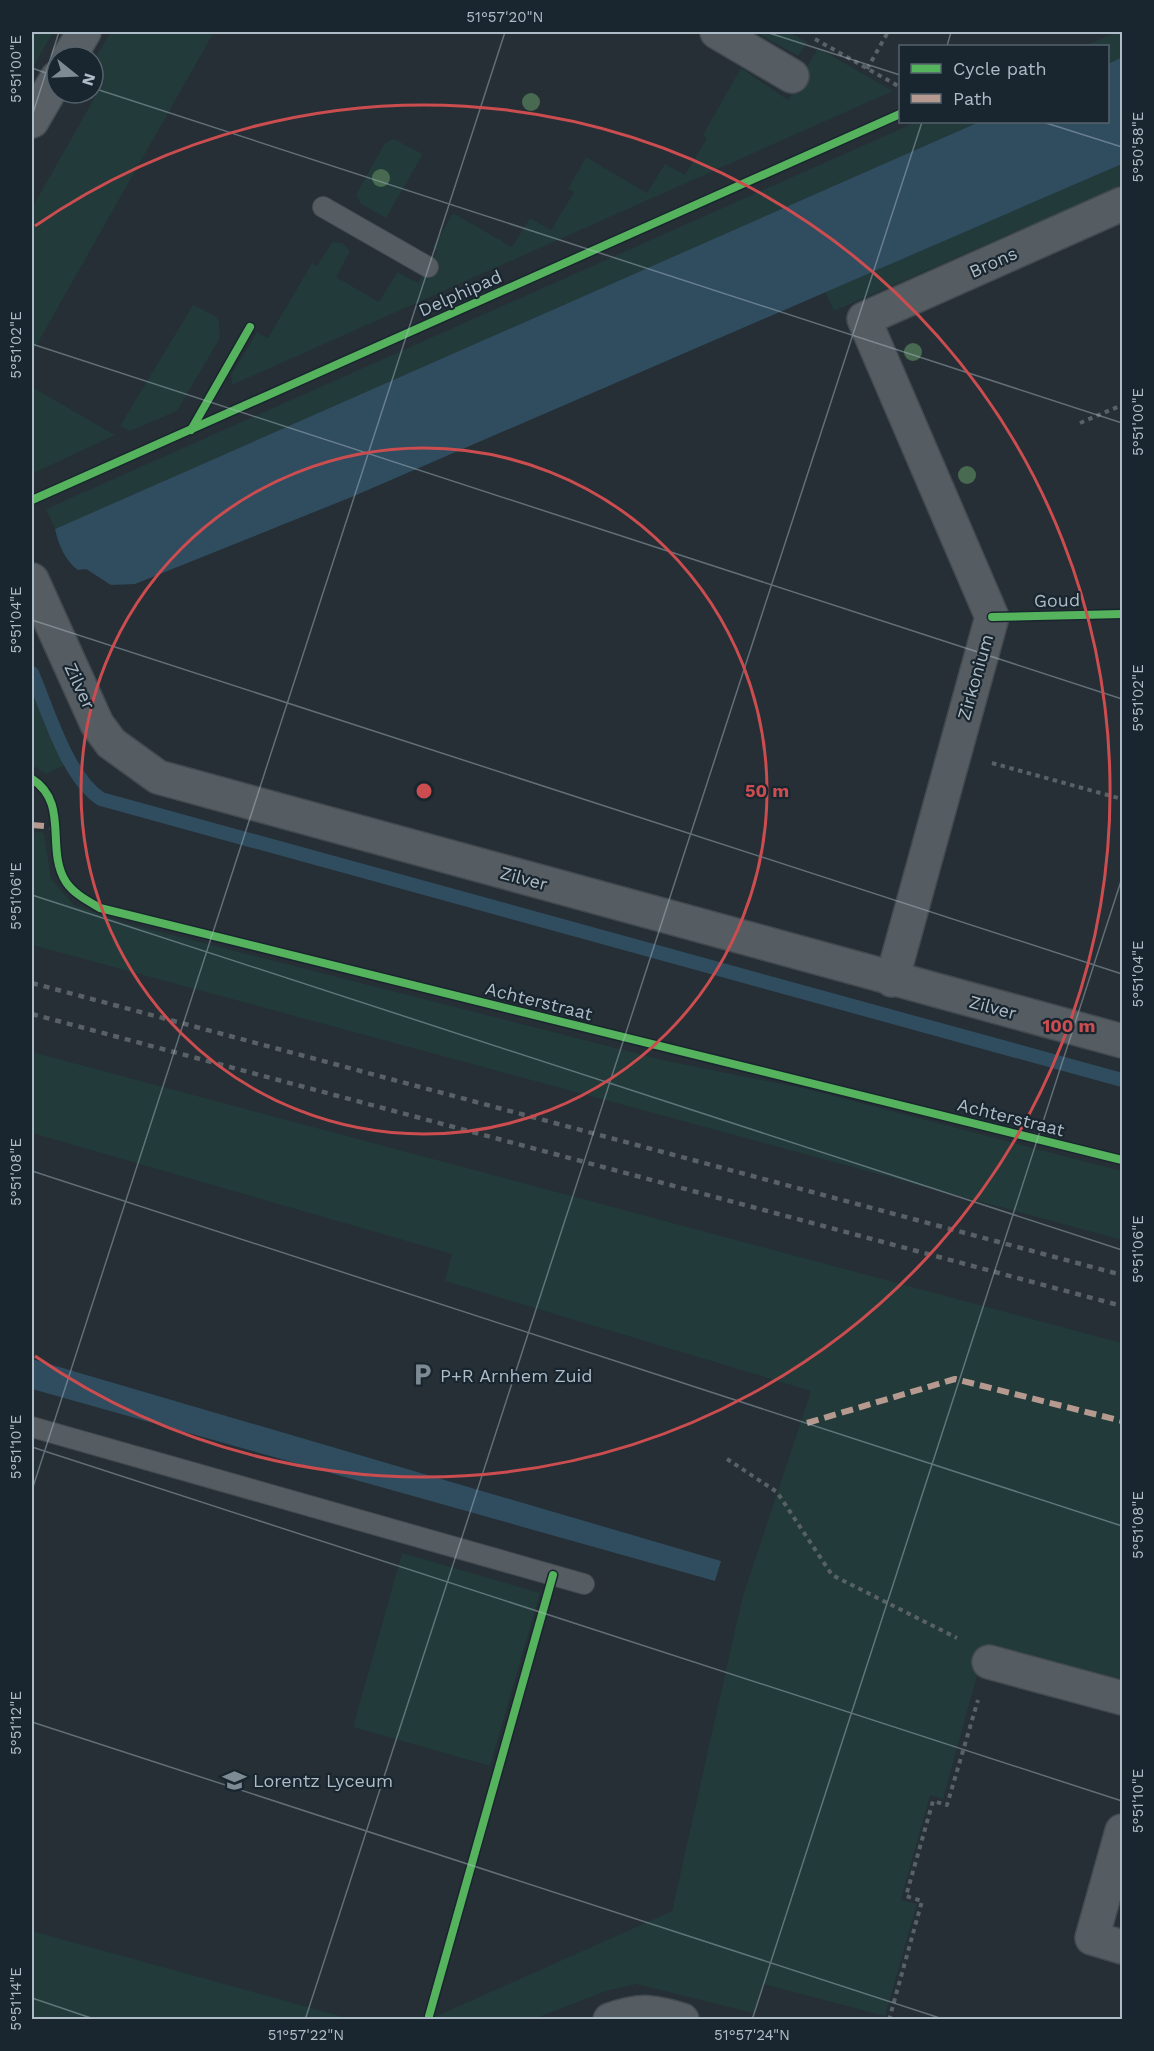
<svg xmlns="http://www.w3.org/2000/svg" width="1154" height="2051" font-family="'Work Sans',sans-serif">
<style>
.green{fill:#223a39}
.water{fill:#304c5f}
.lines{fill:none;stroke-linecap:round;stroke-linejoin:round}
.stream{stroke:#304c5f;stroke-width:14}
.lane-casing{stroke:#434a4f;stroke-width:22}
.street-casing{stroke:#434a4f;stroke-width:36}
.primary-casing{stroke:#424c51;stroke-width:36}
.path{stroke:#586166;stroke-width:4;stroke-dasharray:4.5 4.5;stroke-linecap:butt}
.lane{stroke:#565d62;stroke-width:20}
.street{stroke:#565d62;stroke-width:33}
.primary{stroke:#585f65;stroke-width:33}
.rail{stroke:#596166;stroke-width:4.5;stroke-dasharray:6 6;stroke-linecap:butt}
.quiet{stroke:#b69a8f;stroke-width:6;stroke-dasharray:12 6;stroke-linecap:butt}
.cycleway-casing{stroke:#19262f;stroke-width:11}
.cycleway{stroke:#56b35d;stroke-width:8}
.tree{fill:#476a50}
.ticks{fill:none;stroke:#aebcc7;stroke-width:1.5;stroke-opacity:0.45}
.ring{fill:none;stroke:#cc4d50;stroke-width:3}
.labels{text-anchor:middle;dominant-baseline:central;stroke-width:4.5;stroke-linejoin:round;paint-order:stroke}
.street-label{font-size:18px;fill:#aebcc7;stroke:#19262f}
.poi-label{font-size:18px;fill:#aebcc7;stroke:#19262f;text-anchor:start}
.centre{fill:#cc4d50;stroke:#19262f;stroke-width:3}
.ring-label{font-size:18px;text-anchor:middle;font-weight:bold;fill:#cc4d50;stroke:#19262f;stroke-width:4.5;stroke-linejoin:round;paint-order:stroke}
.neatline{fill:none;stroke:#aebcc7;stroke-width:2}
.ticks-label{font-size:15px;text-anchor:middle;fill:#aebcc7}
</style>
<rect width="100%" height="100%" fill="#252f35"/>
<g class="green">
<polygon points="32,32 53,32 32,69"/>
<polygon points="111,32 214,32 32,353 32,208 95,97 96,57"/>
<polygon points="755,32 789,32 807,42 798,56"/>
<polygon points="1118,32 1122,32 1122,57 1108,64 1108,46 1084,46"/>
<polygon points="818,48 893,91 232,385 231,375 257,332 268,338 312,263 317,266 332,242 343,243 350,251 336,277 379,302 397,272 418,283 437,251 433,248 453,213 512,247 530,218 551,230 574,192 568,189 586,157 647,193 665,164 685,175 707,138 703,135 741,68 788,100"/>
<polygon points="916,122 979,122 55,529 46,509"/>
<polygon points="394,139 423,154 386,218 361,204 356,195 385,143"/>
<polygon points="1122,164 1122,185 834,311 825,292"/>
<polygon points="193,305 215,316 219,321 220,338 177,411 130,431 120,426"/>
<polygon points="32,387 115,435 32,474"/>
<polygon points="32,687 67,764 46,774 32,765"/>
<polygon points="35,831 44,833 51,879 74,905 125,923 667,1061 807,1089 1122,1171 1122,1240 32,945 32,848"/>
<polygon points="32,1052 1122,1343 1122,1681 985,1647 943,1799 930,1795 901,1900 917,1904 885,2016 763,1984 753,2013 636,1984 606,1991 534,2019 430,2019 672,1911 742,1599 811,1391 445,1281 452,1254 32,1133"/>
<polygon points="402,1553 540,1593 490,1766 353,1727"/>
<polygon points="32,1931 351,2019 42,2019 32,2017"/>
</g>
<g class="water">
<path d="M 1122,57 L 1122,164 L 354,496 L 135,584 L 111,585 L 86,569 L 78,570 C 66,562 58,544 55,529 L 979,122 L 1108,122 L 1108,64 Z"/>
<polygon points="32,1359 721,1561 715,1581 32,1389"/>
</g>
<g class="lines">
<path class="stream" d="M 32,673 C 48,710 67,777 101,799 L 1122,1080"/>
<defs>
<g id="lane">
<polyline points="323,207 428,267"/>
<polyline points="32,1427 584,1584"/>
</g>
<g id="street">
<polyline points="717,32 792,76"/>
<polyline points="32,580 97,724 111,743 158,777 1122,1041"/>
<polyline points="892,980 992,617 864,319 1122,204"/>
<polyline points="989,1662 1122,1698"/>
<polyline points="1122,1831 1092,1938 1122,1947"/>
<path d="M 610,2020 C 640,2009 651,2011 682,2020"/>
</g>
<g id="primary">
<polyline points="69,57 84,32"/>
<polyline points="32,121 57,78"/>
</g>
</defs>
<use href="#lane" class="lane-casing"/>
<use href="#street" class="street-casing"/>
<use href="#primary" class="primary-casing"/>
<g class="path">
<polyline points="815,39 900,87"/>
<polyline points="867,69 888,32"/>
<polyline points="1080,423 1122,405"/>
<polyline points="992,763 1122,799"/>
<polyline points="727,1459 777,1492 832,1575 957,1638"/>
<polyline points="889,2020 922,1901 906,1896 933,1801 947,1805 978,1700"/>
</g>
<use href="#lane" class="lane"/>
<use href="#street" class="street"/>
<use href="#primary" class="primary"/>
<g class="rail">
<polyline points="32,983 1122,1275"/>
<polyline points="32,1014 1122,1306"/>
</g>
<g class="quiet">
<polyline points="32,825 56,827"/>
<polyline points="807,1423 955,1379 1122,1421"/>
</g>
<defs>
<g id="cycleway">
<polyline points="191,430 250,327"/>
<polyline points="32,500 900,114"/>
<polyline points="992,617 1122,614"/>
<path d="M 32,779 C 70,803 45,850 66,882 C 74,894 88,901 100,908 L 1122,1160"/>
<polyline points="429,2016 553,1575"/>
</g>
</defs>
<use href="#cycleway" class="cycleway-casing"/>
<use href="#cycleway" class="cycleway"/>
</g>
<g class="tree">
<circle cx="531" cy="102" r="9"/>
<circle cx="381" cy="178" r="9"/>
<circle cx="913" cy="352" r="9"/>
<circle cx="967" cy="475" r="9"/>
</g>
<path class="ticks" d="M 766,32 L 900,75M 947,46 L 951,32M 32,68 L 57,77M 93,88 L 1122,423M 32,116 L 59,32M 1043,122 L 1122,147M 32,344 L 1122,699M 32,620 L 1122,974M 32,895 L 1122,1250M 32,1171 L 1122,1526M 32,1447 L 1122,1801M 32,1490 L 505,32M 32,1722 L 946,2020M 32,1998 L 97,2020M 305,2020 L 922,122M 752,2020 L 1122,878"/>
<g class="ring">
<circle cx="424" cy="791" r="343"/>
<path d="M35 226A686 686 0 1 1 35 1356"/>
</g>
<defs>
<symbol id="parking-bare" viewBox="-9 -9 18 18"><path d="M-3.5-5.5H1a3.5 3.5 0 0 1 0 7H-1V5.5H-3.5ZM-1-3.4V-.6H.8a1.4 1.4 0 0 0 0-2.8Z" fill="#7e8b94" stroke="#19262f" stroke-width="2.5" paint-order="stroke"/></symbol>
<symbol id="school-bare" viewBox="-9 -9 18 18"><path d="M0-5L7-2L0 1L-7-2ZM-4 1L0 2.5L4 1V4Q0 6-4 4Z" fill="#7e8b94" stroke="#19262f" stroke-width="2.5" paint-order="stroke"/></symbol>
</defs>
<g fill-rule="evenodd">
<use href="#parking-bare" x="406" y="1358" width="33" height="33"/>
<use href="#school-bare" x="218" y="1764" width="33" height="33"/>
</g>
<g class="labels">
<g class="street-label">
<text transform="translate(993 262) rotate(-24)">Brons</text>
<text transform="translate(460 293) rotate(-24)">Delphipad</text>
<text transform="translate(1057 600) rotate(-1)">Goud</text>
<text transform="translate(975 677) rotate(-74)">Zirkonium</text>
<text transform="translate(80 686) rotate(65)">Zilver</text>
<text transform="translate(524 878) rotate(15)">Zilver</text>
<text transform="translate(539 1001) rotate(14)">Achterstraat</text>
<text transform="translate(993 1007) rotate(15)">Zilver</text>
<text transform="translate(1011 1117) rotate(14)">Achterstraat</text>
</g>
<g class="poi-label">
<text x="440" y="1375">P+R Arnhem Zuid</text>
<text x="253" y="1780">Lorentz Lyceum</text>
</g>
</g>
<circle cx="424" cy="791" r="9" class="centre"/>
<g class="ring-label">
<text x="767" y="797">50 m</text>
<text x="1069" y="1032">100 m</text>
</g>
<rect width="1154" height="2051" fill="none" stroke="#19262f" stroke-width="66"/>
<rect x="899" y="45" width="210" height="78" fill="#19262f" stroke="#55626c" stroke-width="1.5"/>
<rect x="911" y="64" width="30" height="9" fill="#56b35d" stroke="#55626c" stroke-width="1.5"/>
<text x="953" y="75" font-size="18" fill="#aebcc7">Cycle path</text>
<rect x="911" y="94" width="30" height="9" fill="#b69a8f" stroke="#55626c" stroke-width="1.5"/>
<text x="953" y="105" font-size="18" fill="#aebcc7">Path</text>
<g transform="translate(75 75) rotate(108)"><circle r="28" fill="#19262f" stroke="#55626c" stroke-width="1.5"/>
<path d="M0-4.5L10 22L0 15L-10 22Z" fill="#7e8b94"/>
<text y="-9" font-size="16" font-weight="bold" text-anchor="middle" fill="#aebcc7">N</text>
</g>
<rect x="33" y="33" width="1088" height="1985" class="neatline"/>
<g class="ticks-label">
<text x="505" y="22">51°57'20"N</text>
<text transform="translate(16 69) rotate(-90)" y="5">5°51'00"E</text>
<text transform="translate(1138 147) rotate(-90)" y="5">5°50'58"E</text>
<text transform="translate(16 345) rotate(-90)" y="5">5°51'02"E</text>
<text transform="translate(1138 422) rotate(-90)" y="5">5°51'00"E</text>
<text transform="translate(16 620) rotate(-90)" y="5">5°51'04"E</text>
<text transform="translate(1138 698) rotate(-90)" y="5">5°51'02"E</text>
<text transform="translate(16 896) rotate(-90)" y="5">5°51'06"E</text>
<text transform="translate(1138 974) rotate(-90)" y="5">5°51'04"E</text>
<text transform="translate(16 1172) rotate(-90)" y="5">5°51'08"E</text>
<text transform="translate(1138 1249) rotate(-90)" y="5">5°51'06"E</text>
<text transform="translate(16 1447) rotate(-90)" y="5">5°51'10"E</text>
<text transform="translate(1138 1525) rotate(-90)" y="5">5°51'08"E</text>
<text transform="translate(16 1723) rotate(-90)" y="5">5°51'12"E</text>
<text transform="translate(1138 1801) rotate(-90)" y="5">5°51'10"E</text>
<text transform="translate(16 1999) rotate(-90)" y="5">5°51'14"E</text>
<text x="306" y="2040">51°57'22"N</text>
<text x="752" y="2040">51°57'24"N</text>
</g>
</svg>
